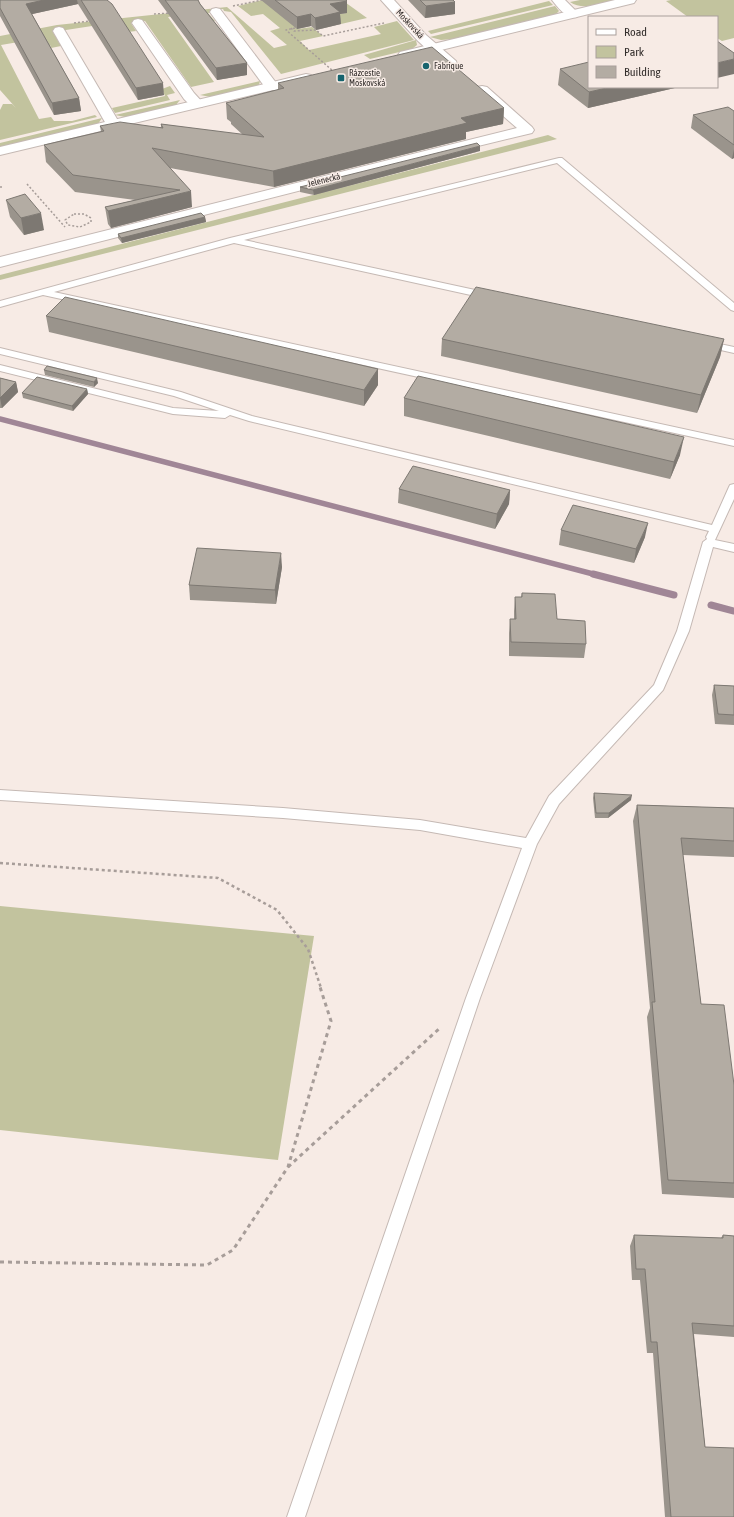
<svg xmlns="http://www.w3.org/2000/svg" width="734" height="1517" font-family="'Asap Condensed',sans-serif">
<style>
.green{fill:#c2c39e}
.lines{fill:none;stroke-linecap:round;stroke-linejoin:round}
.stream-far1{stroke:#a08696;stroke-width:5.5}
.stream{stroke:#a08696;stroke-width:7}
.service-casing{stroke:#c5b9b4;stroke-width:2}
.minor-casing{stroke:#c5b9b4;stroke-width:2}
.tertiary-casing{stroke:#c5b9b4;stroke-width:2}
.path-far2{stroke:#a79d99;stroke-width:1.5;stroke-dasharray:2 2;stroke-linecap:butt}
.path-far1{stroke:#a79d99;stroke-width:2.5;stroke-dasharray:3 3;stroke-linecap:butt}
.path{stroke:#a79d99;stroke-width:3;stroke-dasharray:4 4;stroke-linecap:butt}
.service{fill:#fff;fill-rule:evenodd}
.minor{fill:#fff;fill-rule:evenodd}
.tertiary{fill:#fff;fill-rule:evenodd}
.wall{fill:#9a948c}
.shaded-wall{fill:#7d7872}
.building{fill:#b3aca3;stroke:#7d7872}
.poi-dot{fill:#17646e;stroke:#f7ebe5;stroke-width:1.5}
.labels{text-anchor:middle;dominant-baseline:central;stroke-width:3;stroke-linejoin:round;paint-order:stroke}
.far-street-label{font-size:9px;fill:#332e2c;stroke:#f7ebe5}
.far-poi-label{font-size:9px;fill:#332e2c;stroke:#f7ebe5;text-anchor:start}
</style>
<rect width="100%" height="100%" fill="#f7ebe5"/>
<g class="green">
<polygon points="262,0 316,0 297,29 312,27 323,36 300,41 309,50 381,34 374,27 397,21 414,40 281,74 231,12 224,11 223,9 215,10 216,12 208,13 215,21 207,22 196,13 168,17 214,82 191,87 145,21 131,23 136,31 128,32 118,22 53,32 61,46 51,48 50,45 46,45 42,38 1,45 39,119 51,117 54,121 72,121 95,115 97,117 0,140 0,110 3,104 12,104 16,108 0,90 0,36 57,25 227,7 274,48 287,45 270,31 280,28 263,14 251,16 238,6"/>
<polygon points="342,0 367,18 341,24 330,16 346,13"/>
<path d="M 580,0 L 614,0 C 601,3 583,11 570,2 Z"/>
<polygon points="671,0 734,0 734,38 722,41 717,38 717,17 688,17 666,1"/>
<polygon points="549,1 553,5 431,34 428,31"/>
<polygon points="555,6 559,11 556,14 453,39 441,40 430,37"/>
<polygon points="416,40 417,45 412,49 370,59 364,55"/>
<polygon points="260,81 259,85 211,97 200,95"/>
<polygon points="170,86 175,93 167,95 170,100 115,113 112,108 165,96 162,89"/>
<polygon points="180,100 175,106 125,117 115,115"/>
<polygon points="102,118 98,124 0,147 0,143"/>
<polygon points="548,135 557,139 0,280 0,275"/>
<polygon points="0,906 314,936 278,1160 0,1130"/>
</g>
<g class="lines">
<polyline class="stream-far1" points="0,419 597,575"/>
<g class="stream">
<polyline points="593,574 674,595"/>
<polyline points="711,605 734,611"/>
</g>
<defs>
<g id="service">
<polygon points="559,158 562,158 734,303 734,311 731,310 557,163 244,240 489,293 492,294 494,296 492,298 489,299 234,243 54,292 734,440 734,446 43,295 0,307 0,301 230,238"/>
<polygon points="706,341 734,347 734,353 703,346 701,344"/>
<polygon points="0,348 181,392 252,416 712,525 729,487 730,485 734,484 734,499 715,540 734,544 734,552 713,547 689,631 663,690 559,804 537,844 480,998 305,1517 287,1517 466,998 522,848 420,830 283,818 0,800 0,790 283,808 420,820 526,838 549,796 654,685 677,631 703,542 707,539 706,537 709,531 249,421 230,415 225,418 173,414 0,371 0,365 173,408 219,411 174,396 0,354"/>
</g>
<g id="minor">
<polygon points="381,0 394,0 426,35 456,61 457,64 456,67 446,67 418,41"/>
<path d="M 552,0 L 565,0 L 579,14 L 577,17 C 567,19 558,8 552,0 Z"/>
<polygon points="216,8 220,9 277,84 279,87 277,90 267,90 210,12 212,9"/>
<polygon points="138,19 142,20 194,93 204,104 202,107 192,107 184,99 132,23 134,20"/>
<polygon points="59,27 63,28 65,31 120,124 118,127 108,127 106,124 53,31 55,28"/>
<polygon points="482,86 487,87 532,127 534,130 532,133 404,164 0,267 0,257 517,128 477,93 475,90 477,87"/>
</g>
<g id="tertiary">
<polygon points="615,0 636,0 634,3 404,59 400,58 398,55 400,52"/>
<polygon points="306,74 311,75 312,78 311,81 0,155 0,147"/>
</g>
</defs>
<use href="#service" class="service-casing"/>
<use href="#minor" class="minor-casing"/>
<use href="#tertiary" class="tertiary-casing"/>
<g class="path-far2">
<polyline points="233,6 262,0"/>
<polyline points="154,14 170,13"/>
<polyline points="74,23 91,21"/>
<polyline points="291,28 294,31 316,30 323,36 384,23"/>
<polyline points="295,28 286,30 333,71"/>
<polyline points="27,184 65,227"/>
<polyline points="0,187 4,187"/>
<polygon points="74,214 84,214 91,218 91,222 80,227 68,225 65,220"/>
</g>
<polyline class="path-far1" points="0,863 218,878 277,910 308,949 321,988"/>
<g class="path">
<polyline points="288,1167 441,1027"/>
<polyline points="0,1262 207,1265 233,1250 288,1167 331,1021 320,987"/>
</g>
<use href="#service" class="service"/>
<use href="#minor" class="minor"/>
<use href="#tertiary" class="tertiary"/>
</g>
<g class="wall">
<polygon points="0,0 107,0 164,95 138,100 78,4 32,14 79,98 81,111 54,115 0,16"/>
<polygon points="158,0 198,0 200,4 247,63 247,75 217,80"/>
<polygon points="261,0 346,0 347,13 340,14 341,24 316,30 311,26 297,29"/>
<polygon points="408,0 453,0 455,2 455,14 425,18"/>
<polygon points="560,69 589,87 679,87 588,108 558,85"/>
<polygon points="278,83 504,108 503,124 466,132 466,139 274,187 170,168 192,207 111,228 108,224 105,207 135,200 75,192 46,162 44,145 101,132 100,126 161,127 161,124 243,135 231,124 231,122 227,119 226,103 278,90"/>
<polygon points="734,111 734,158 732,159 691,128 693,115"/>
<polygon points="480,151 314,195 300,192 300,187"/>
<polygon points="6,200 44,230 24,235 10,217"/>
<polygon points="205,217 206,222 122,243 118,238 118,234"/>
<polygon points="46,316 378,369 378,385 364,406 49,332"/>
<polygon points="442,339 724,339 720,357 697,413 441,356"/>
<polygon points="44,370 98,383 94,387 45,375"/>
<polygon points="0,378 16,382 18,392 2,408 0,408"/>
<polygon points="87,389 88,394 73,411 23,398 22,393"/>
<polygon points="404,398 680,455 670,479 404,416"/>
<polygon points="399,489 510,490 509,504 495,529 398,503"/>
<polygon points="561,530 645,537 634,563 559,545"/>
<polygon points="282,567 276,604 190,600 189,585"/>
<polygon points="522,593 557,619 586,644 584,658 509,656 509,633 510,619 514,619 514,611 515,597 521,597"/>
<polygon points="714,685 734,686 734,725 715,724 712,695"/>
<polygon points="594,793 631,800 608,818 595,818 593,798"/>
<polygon points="637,805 734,808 734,857 683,855 701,1004 734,1085 734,1198 662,1194 647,1017 650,1008 633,821"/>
<polygon points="634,1235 721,1238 723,1235 734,1236 734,1337 694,1334 705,1447 734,1517 665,1517 653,1353 647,1353 640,1280 632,1280 630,1246"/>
</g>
<g class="shaded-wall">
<polygon points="44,0 77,0 78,4 28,15 26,4"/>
<polygon points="347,1 347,13 340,14 341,24 316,30 315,18 330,4"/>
<polygon points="455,2 455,14 425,18 426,6"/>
<polygon points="311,14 311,26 297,29 297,17"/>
<polygon points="734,59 734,74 717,78 717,63"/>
<polygon points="247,63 247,75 217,80 216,68"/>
<polygon points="163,83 164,95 138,100 136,88"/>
<polygon points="611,87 679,87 588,108 589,92"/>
<polygon points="79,98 81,111 54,115 52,103"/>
<polygon points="504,108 503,124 466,132 466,139 274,187 273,171 461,118"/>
<polygon points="480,146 480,151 314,195 313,190"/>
<polygon points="734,149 734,158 732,159"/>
<polygon points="191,191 192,207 111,228 108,211"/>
<polygon points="41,213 44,230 24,235 21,218"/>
<polygon points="205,217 206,222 122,243 121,238"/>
<polygon points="724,339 720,357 697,413 701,395"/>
<polygon points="378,369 378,385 364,406 364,390"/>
<polygon points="97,378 98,383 94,387 94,382"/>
<polygon points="16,382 18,392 2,408 0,398"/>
<polygon points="87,389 88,394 73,411 72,406"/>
<polygon points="684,437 680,455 670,479 674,462"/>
<polygon points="510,490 509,504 495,529 497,514"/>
<polygon points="648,523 645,537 634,563 636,549"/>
<polygon points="281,553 282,567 276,604 275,590"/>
<polygon points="632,795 631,800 608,818 609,813"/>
</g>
<g class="building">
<polygon points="0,0 44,0 26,4 79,98 52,103 0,8"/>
<polygon points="81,0 107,0 112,4 163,83 136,88"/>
<polygon points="165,0 198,0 200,4 247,63 216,68"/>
<polygon points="275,0 346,0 347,1 330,4 340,12 315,18 311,14 297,17"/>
<polygon points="420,0 453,0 455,2 426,6"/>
<polygon points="717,41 734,53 734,59 717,63"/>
<polygon points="432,47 504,108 461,118 467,123 273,171 152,148 191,191 108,211 105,207 180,190 73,175 44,145 104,131 100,126 120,122 163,128 161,124 264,137 230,107 231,107 226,103 284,88 278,83"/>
<polygon points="589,62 589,87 611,87 589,92 560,69"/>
<polygon points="728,107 734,111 734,145 693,115"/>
<polygon points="477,143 480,146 313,190 300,187"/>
<polygon points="25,194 41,213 21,218 6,200"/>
<polygon points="201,213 205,217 121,238 118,234"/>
<polygon points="476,287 724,339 701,395 442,339"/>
<polygon points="65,297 378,369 364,390 46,316"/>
<polygon points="47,366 97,378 94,382 44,370"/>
<polygon points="418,376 684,437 674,462 404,398"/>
<polygon points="37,377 87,389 72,406 22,393"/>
<polygon points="0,378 16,382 0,398"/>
<polygon points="413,466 510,490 497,514 399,489"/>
<polygon points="573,505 648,523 636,549 561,530"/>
<polygon points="197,548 281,553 275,590 189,585"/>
<polygon points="522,593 555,594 557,619 585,621 586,644 511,642 510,619 516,619 515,597 522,597"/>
<polygon points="714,685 734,686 734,715 718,714"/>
<polygon points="594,793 632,795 609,813 596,813"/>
<polygon points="637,805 734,808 734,841 681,838 701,1004 724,1005 734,1085 734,1183 668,1180 652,1002 655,1002"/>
<polygon points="634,1235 723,1238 723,1235 734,1236 734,1326 692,1323 705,1447 734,1448 734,1517 671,1517 657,1342 651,1342 645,1269 636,1269"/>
</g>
<g class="poi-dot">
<circle cx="426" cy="66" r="4"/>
<rect x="337" y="74" width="8" height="8" rx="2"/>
</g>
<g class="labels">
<g class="far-street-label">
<text transform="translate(410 24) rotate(47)">Moskovská</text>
<text transform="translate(324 180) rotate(-14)">Jelenecká</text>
</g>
<g class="far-poi-label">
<text x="434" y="66">Fabrique</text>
<text x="349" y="73">Rázcestie<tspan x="349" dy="10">Moskovská</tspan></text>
</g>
</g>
<rect x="588" y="16" width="130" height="72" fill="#f7ebe5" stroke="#a99f9b"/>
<rect x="596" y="29" width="20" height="6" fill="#ffffff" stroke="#a99f9b"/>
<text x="624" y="36" font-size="12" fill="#332e2c">Road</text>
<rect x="596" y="46" width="20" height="12" fill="#c2c39e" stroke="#a99f9b"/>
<text x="624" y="56" font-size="12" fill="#332e2c">Park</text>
<rect x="596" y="66" width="20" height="12" fill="#b3aca3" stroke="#a99f9b"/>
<text x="624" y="76" font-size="12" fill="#332e2c">Building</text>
</svg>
